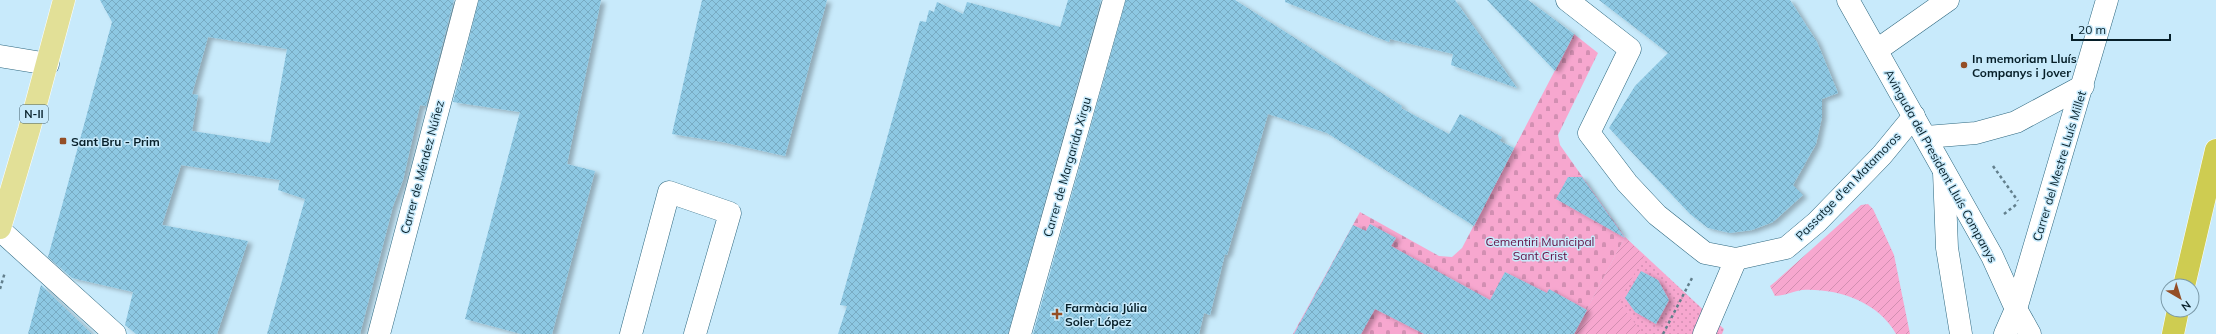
<svg xmlns="http://www.w3.org/2000/svg" width="2216" height="334" font-family="Mulish,sans-serif">
<style>
.grass{fill:url(#grass-dots)}
.cemetery{fill:url(#cemetery-stones)}
.garden{fill:url(#garden-furrows)}
.building{fill:url(#building-cross-hatch);fill-rule:evenodd;filter:url(#shadow)}
.lines{fill:none;stroke-linecap:round;stroke-linejoin:round}
.minor-casing{stroke:#2d677f;stroke-width:23}
.major-casing{stroke:#fff;stroke-width:23}
.highway-casing{stroke:#fff;stroke-width:23}
.path{stroke:#627f8c;stroke-width:2.5;stroke-dasharray:3 3;stroke-linecap:butt}
.minor{stroke:#fff;stroke-width:22}
.major{stroke:#e2e097;stroke-width:22}
.highway{stroke:#cecc51;stroke-width:22}
.poi-dot{fill:#944e26;stroke:#c8eafb;stroke-width:1.5}
.labels{text-anchor:middle;dominant-baseline:central;stroke-width:3;stroke-linejoin:round;paint-order:stroke}
.shield{fill:#c8eafb;stroke:#405c68;stroke-width:1}
.shield-label{font-size:11px;font-weight:bold;fill:#061f29}
.poi-label{font-size:12px;font-weight:bold;fill:#061f29;stroke:#c8eafb;text-anchor:start}
.street-label{font-size:12px;fill:#061f29;stroke:#c8eafb}
.park-label{font-size:12px;fill:#620d42;stroke:#c8eafb}
</style>
<defs>
<pattern id="grass-dots" width="8" height="8" patternUnits="userSpaceOnUse"><rect width="8" height="8" fill="#f7a7cf"/><path d="M2 2h.1M6 6h.1" fill="none" stroke="#d28fb2" stroke-width="1.8" stroke-linecap="round"/></pattern>
<pattern id="cemetery-stones" width="16" height="16" patternUnits="userSpaceOnUse"><rect width="16" height="16" fill="#f7a7cf"/><path d="M2 7V4a2 2 0 0 1 4 0v3zM10 15v-3a2 2 0 0 1 4 0v3z" fill="#d28fb2"/></pattern>
<pattern id="garden-furrows" width="10" height="10" patternUnits="userSpaceOnUse"><rect width="10" height="10" fill="#f7a7cf"/><path d="M-1 1l2-2M0 10L10 0M9 11l2-2" fill="none" stroke="#d28fb2"/></pattern>
<pattern id="building-cross-hatch" width="8" height="8" patternUnits="userSpaceOnUse"><rect width="8" height="8" fill="#8dc8e3"/><path d="M0 0l8 8M0 8l8-8" fill="none" stroke="#78abc3"/></pattern>
<filter id="shadow"><feDropShadow dx="4.5" dy="2.5" stdDeviation="2" flood-color="#0004"/></filter>
</defs>
<rect width="100%" height="100%" fill="#c8eafb"/>
<polygon class="grass" points="1625,237 1724,329 1722,334 1574,334"/>
<polygon class="cemetery" points="1574,34 1598,53 1558,135 1560,145 1625,237 1574,334 1293,334 1360,212 1439,256 1452,257 1462,248"/>
<g class="garden">
<path d="M 1868,204 L 1873,209 L 1894,255 L 1910,334 L 1896,334 C 1878,301 1836,288 1802,290 C 1793,291 1784,296 1775,296 L 1770,286 L 1775,282 L 1861,205 Z"/>
<polygon points="1625,237 1644,256 1619,302 1643,334 1574,334"/>
</g>
<g class="building">
<path d="M 100,0 L 454,0 L 426,106 L 420,105 L 403,180 L 393,206 L 360,334 L 267,334 L 305,199 L 278,190 L 280,180 L 181,165 L 162,225 L 248,241 L 217,334 L 136,334 L 125,325 L 133,292 L 72,278 L 48,257 L 112,22 ZM 208,37 L 287,49 L 270,143 L 192,131 L 198,95 L 192,94 Z"/>
<polygon points="479,0 601,0 567,164 595,171 552,334 521,334 465,319 520,112 453,102"/>
<polygon points="702,0 827,0 785,156 722,142 672,134"/>
<polygon points="1068,0 1101,0 1008,334 838,334 847,306 840,305 920,21 926,22 929,10 934,12 937,2 963,14 967,2 1060,27"/>
<polygon points="1126,0 1235,0 1402,106 1401,108 1449,134 1460,114 1502,137 1500,141 1514,148 1474,226 1327,133 1268,114 1227,255 1225,254 1210,315 1204,313 1199,334 1033,334"/>
<polygon points="1285,0 1455,0 1517,88 1451,65 1453,54 1390,39 1389,42 1285,2"/>
<polygon points="1487,0 1528,0 1574,34 1555,71"/>
<polygon points="1599,0 1790,0 1817,42 1838,93 1822,99 1822,117 1816,144 1793,185 1803,195 1773,222 1752,230 1730,233 1708,228 1690,214 1609,128 1635,86 1668,53"/>
<polygon points="1568,177 1582,177 1625,238 1556,199"/>
<polygon points="1370,224 1396,238 1391,246 1490,300 1505,272 1547,293 1549,289 1587,310 1574,334 1424,334 1375,309 1361,334 1294,334 1353,225 1366,231"/>
<polygon points="1641,271 1658,280 1669,300 1656,324 1635,312 1625,298"/>
<polygon points="41,285 92,334 28,334"/>
</g>
<g class="lines">
<defs>
<g id="minor">
<polyline points="1567,0 1630,49 1589,133 1627,183 1657,215 1705,253 1736,259 1786,248 1817,222 1882,155 1914,116"/>
<polyline points="1848,0 1992,256 2016,309 2030,334"/>
<polyline points="1877,50 1948,0"/>
<polyline points="0,56 48,64"/>
<polyline points="1926,137 1976,133 2016,122 2083,86"/>
<polyline points="1944,172 1947,248 1961,334"/>
<polyline points="0,230 115,334"/>
<polyline points="379,334 467,0"/>
<polyline points="631,334 669,192 730,213 695,334"/>
<polyline points="1020,334 1114,0"/>
<polyline points="1704,334 1736,259"/>
<polyline points="2005,334 2016,309 2107,0"/>
</g>
<polyline id="major" points="0,228 29,130 64,0"/>
<g id="highway">
<polyline points="2184,286 2216,150"/>
<polyline points="2173,334 2178,310"/>
</g>
</defs>
<use href="#minor" class="minor-casing"/>
<use href="#major" class="major-casing"/>
<use href="#highway" class="highway-casing"/>
<g class="path">
<polyline points="1993,166 2018,201"/>
<polyline points="2004,214 2017,204"/>
<polyline points="0,289 5,272"/>
<polyline points="1663,334 1692,278"/>
</g>
<use href="#minor" class="minor"/>
<use href="#major" class="major"/>
<use href="#highway" class="highway"/>
</g>
<g class="poi-dot">
<circle cx="1964" cy="65" r="4"/>
<rect x="59" y="137" width="8" height="8" rx="2"/>
<path d="M1055 308h4v4h4v4h-4v4h-4v-4h-4v-4h4z"/>
</g>
<g class="labels">
<rect class="shield" x="20" y="105" width="28" height="18" rx="3"/>
<g class="shield-label">
<text x="34" y="114">N-II</text>
</g>
<g class="poi-label">
<text x="1972" y="58">In memoriam Lluís<tspan x="1972" dy="14">Companys i Jover</tspan></text>
<text x="71" y="141">Sant Bru - Prim</text>
<text x="1065" y="307">Farmàcia Júlia<tspan x="1065" dy="14">Soler López</tspan></text>
</g>
<g class="street-label">
<text transform="translate(1941 166) rotate(61)">Avinguda del President Lluís Companys</text>
<text transform="translate(2059 166) rotate(-73)">Carrer del Mestre Lluís Millet</text>
<text transform="translate(422 167) rotate(-75)">Carrer de Méndez Núñez</text>
<text transform="translate(1067 167) rotate(-74)">Carrer de Margarida Xirgu</text>
<text transform="translate(1848 186) rotate(-46)">Passatge d'en Matamoros</text>
</g>
<g class="park-label">
<text x="1540" y="241">Cementiri Municipal<tspan x="1540" dy="14">Sant Crist</tspan></text>
</g>
</g>
<g transform="translate(2180 298) rotate(142)"><circle r="19" fill="#c8eafb" stroke="#7a99a7"/>
<path d="M0-3L7 15L0 10L-7 15Z" fill="#944e26"/>
<text y="-6" font-size="11" font-weight="bold" text-anchor="middle" fill="#061f29">N</text>
</g>
<path d="M2072 34v6h98v-6" fill="none" stroke="#061f29" stroke-width="2"/>
<text x="2078" y="34" font-size="12" fill="#061f29" stroke="#c8eafb" stroke-width="3" paint-order="stroke">20 m</text>
</svg>
